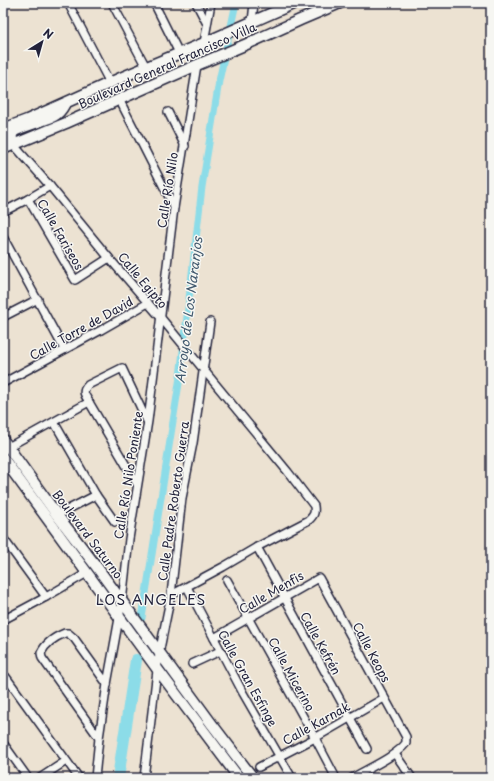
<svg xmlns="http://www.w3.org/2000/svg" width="494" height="781" font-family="'Playpen Sans',sans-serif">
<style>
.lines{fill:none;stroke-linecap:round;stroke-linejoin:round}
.canal{stroke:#8cdce8;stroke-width:7}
.river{stroke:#8cdce8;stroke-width:12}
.street-casing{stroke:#22223b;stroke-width:10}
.secondary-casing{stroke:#22223b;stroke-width:13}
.street{stroke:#f6f6f2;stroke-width:7}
.secondary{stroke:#f6f6f2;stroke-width:10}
.labels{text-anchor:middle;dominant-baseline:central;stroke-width:3;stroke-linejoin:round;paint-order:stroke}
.street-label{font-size:12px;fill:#22223b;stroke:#f6f6f2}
.water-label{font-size:13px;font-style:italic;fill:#425a6f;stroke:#f6f6f2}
.quarter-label{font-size:14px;letter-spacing:1px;fill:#22223b;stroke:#f6f6f2}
</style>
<rect width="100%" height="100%" fill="#ece2d2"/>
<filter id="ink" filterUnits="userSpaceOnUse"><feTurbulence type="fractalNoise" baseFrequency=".025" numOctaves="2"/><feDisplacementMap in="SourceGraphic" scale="8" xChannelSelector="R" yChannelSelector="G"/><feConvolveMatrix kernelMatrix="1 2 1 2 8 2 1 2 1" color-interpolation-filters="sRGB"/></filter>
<g filter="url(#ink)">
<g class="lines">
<polyline class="canal" points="142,618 180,377 202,187 219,81 236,3"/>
<polyline class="river" points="118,778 136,660"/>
<defs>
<g id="street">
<polyline points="68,3 110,83"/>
<polyline points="112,3 146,67"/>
<polyline points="154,3 179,53"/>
<polyline points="196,3 207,24"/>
<polyline points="252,22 254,3"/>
<polyline points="204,43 211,3"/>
<polyline points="119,99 174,207"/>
<polyline points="168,112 185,146"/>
<path d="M 3,134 L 13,144 L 50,186 L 109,258 L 161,318 L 288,472 L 314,506 C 315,513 314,515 309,520 L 257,547 L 223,567 L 171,595"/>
<polyline points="28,199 75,280 109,258"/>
<polyline points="3,212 28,199 50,186"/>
<polyline points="3,237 64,349"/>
<polyline points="3,317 38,299"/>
<polyline points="3,383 101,330 148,303"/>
<polyline points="54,422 96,495 115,522"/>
<polyline points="8,447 89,402"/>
<path d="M 137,484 L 89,402 C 85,395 81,392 88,385 L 122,368 L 147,421"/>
<polyline points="57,515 96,495"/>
<polyline points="3,538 46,597"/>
<polyline points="257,547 367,749"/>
<polyline points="227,580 315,738 336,778"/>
<polyline points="187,587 243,693 292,778"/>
<polyline points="3,620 46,597 87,573"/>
<path d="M 214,638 L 319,578 L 406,737 L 406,743 C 395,757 367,769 352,778"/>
<polyline points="192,664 220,651"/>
<polyline points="3,675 6,677 79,778"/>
<path d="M 99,738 L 42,658 L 41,653 C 45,644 55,637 65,633 L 68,633 L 74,638 L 107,684"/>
<polyline points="3,743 28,778"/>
<polyline points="395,754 412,778"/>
<polyline points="259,767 315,738 384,698"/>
<polyline points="40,778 66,761"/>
<polyline points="95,778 99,738 107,684 122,602 129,539 148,421 174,208 197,65"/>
<polyline points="144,778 159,654 171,595 182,498 193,443 210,322"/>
</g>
<g id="secondary">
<polyline points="3,129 27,120 125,76 204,43 295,3"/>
<path d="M 13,144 C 13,142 11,138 12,135 C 13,128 47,120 54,116 C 59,113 62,109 64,105"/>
<polyline points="3,149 66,123 197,65 247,44 300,20 340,3"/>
<polyline points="3,440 57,515 96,566 211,723 253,778"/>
<polyline points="3,458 158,670 239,778"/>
</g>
</defs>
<use href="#street" class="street-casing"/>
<use href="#secondary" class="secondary-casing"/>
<use href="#street" class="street"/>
<use href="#secondary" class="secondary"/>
</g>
</g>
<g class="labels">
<g class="street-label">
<text transform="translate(167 65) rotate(-24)">Boulevard General Francisco Villa</text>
<text transform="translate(167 190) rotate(-81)">Calle Río Nilo</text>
<text transform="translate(61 234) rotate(60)">Calle Fariseos</text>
<text transform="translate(143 280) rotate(50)">Calle Egipto</text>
<text transform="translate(81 328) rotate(-29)">Calle Torre de David</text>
<text transform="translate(128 475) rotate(-81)">Calle Río Nilo Poniente</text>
<text transform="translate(173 501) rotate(-82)">Calle Padre Roberto Guerra</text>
<text transform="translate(88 534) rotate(53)">Boulevard Saturno</text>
<text transform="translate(271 592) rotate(-30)">Calle Menfis</text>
<text transform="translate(321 643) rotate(61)">Calle Kefrén</text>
<text transform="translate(372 652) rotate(62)">Calle Keops</text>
<text transform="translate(292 674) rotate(61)">Calle Micerino</text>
<text transform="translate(248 678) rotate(61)">Calle Gran Esfinge</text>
<text transform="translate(316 723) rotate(-29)">Calle Karnak</text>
</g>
<g class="water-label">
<text transform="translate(188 310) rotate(-83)">Arroyo de Los Naranjos</text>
</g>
<g class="quarter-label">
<text x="151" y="599">LOS ANGELES</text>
</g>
</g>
<rect width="494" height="781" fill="none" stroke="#f6f6f2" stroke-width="16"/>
<rect x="8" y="8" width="478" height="765" fill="none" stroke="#22223b" stroke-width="1.5" filter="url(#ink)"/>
<g transform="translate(42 42) rotate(37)" stroke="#f6f6f2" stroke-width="3" paint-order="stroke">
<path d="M0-3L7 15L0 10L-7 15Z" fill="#22223b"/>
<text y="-6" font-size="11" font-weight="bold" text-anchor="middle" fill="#22223b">N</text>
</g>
</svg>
